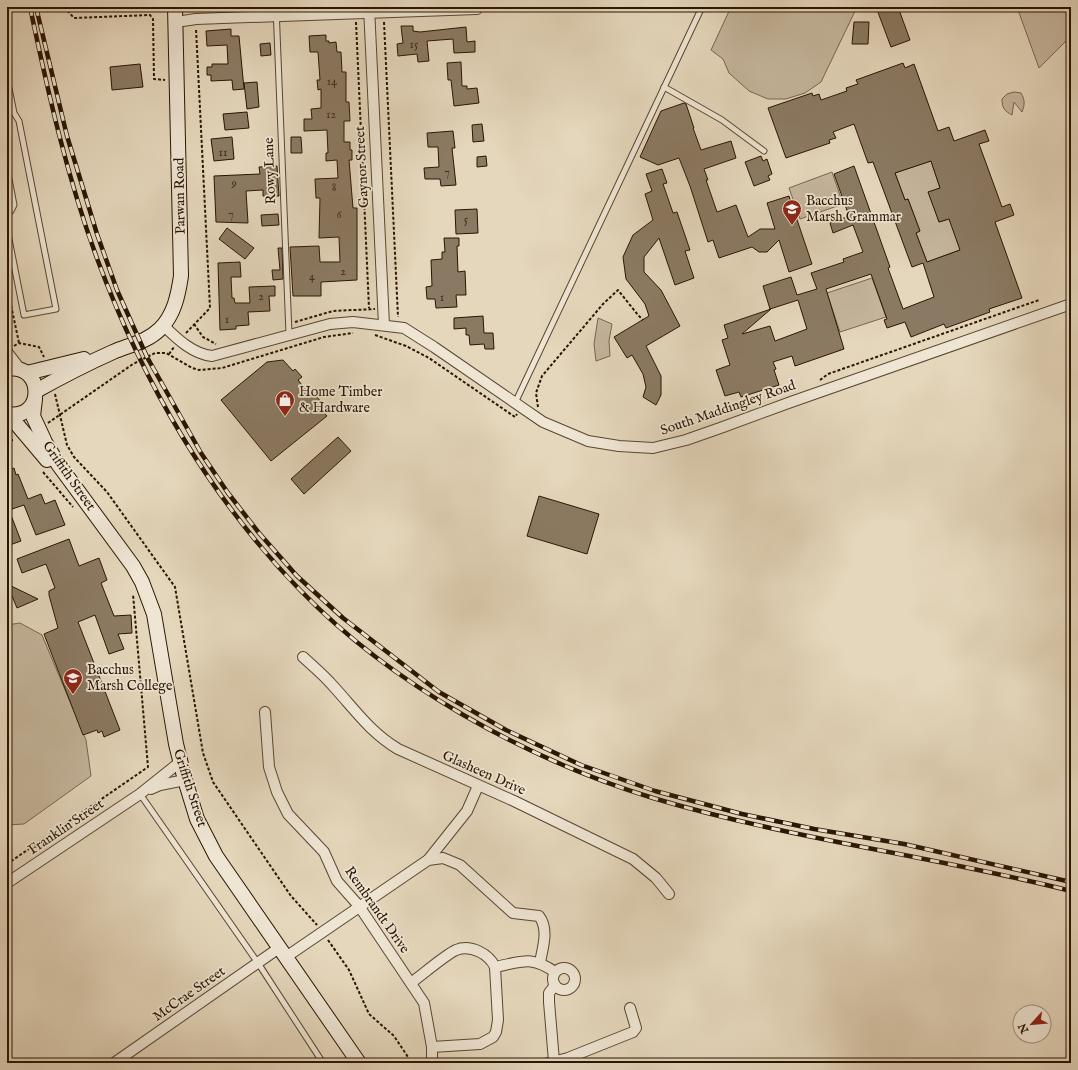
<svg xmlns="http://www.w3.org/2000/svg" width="1078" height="1070" font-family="'IM FELL English',serif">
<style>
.green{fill:#c5b69d;stroke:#786650}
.building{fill:#8b7a63;stroke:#2a1503;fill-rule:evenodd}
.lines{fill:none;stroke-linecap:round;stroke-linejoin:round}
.lane-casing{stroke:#594631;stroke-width:7}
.street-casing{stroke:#594631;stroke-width:12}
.secondary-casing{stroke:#2a1503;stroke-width:16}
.path{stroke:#2a1503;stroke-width:2;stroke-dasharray:3 2;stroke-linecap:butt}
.lane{stroke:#eee5d3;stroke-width:5}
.street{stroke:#eee5d3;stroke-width:10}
.secondary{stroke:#eee5d3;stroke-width:14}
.rail-casing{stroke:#2a1503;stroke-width:4.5}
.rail{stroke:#eee5d3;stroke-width:3;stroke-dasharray:9;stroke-linecap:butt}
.labels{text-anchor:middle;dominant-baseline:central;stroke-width:3.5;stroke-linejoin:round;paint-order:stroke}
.number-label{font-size:12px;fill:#422e1b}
.street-label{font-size:14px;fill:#2a1503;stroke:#eee5d3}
.poi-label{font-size:14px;fill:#2a1503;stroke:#eee5d3;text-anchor:start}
</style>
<rect width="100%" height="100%" fill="#e5d7bc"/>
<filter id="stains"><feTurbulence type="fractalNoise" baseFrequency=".005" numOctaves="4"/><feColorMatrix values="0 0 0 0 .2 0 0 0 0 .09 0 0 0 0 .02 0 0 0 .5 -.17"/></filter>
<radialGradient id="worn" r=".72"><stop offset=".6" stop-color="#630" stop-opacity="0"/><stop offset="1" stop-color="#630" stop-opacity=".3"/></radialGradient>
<g class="green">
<polygon points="731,7 857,7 821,82 805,93 786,99 768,99 749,91 729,73 723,59 711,50"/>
<polygon points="1017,7 1071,7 1071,36 1039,68"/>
<path d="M 1014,92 L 1021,93 C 1025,100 1025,104 1022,112 L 1014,102 L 1012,115 C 1004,111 1002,107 1002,99 L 1007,94 Z"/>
<polygon points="931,161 940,188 929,192 939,222 949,219 965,248 927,262 916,233 920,231 908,199 905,200 895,173"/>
<polygon points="832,172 843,204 800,219 789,188"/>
<polygon points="872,278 886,317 840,332 827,293"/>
<polygon points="598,318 612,324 609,341 610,356 596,361 594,344"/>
<polygon points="20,623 42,635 86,740 91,776 24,824 7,825 7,625"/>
</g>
<g class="building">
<polygon points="876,7 898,7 910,40 891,47"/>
<polygon points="854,22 869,22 868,44 852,44"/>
<polygon points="401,26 413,26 413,31 420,32 466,27 467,42 475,41 475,52 454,53 453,39 427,41 429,61 418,62 417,54 398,56 397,44 403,43"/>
<polygon points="231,29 231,36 239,36 244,89 233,90 232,80 211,81 211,75 207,75 207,67 212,67 212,64 228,64 227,45 207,46 206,31"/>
<polygon points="326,35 326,41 329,41 329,43 336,42 337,52 341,52 342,72 346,72 346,102 349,102 350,121 344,121 344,142 350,142 350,150 352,150 352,160 349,160 353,208 357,208 357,280 321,282 321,296 293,296 290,247 319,246 320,262 340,262 339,237 319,238 320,198 316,198 315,179 338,178 337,160 326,161 326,153 328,153 327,130 304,131 304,119 312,119 311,109 321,108 321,89 318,90 317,80 320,80 318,52 310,52 309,36"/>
<polygon points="270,43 271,55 261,56 260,44"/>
<polygon points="461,62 462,86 467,86 467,89 477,88 479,103 454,106 451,80 448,80 447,63"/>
<path d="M 903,63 L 905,68 L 914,64 L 938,131 L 949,127 L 954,141 L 985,130 L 989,141 L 979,144 L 1002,207 L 1010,204 L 1014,215 L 995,222 L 1022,298 L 989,309 L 990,312 L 946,328 L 944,324 L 911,337 L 905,322 L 887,328 L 884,320 L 887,319 L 871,274 L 826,289 L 844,349 L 795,366 L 792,356 L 773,362 L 776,369 L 774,370 L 779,385 L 741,397 L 739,392 L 725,396 L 716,370 L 730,365 L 722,340 L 728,338 L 724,325 L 771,309 L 742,334 L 770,326 L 775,341 L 807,329 L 798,300 L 770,309 L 763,286 L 791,277 L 797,295 L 817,289 L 811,273 L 844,262 L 843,259 L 863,252 L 853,225 L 833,233 L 830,223 L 849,216 L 834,174 L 854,166 L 890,267 L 888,268 L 903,309 L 934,297 L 923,263 L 912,267 L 873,162 L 868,163 L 854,124 L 833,132 L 836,138 L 829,140 L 830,143 L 786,158 L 768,108 L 812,93 L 813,96 L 819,94 L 821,100 L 847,91 L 846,88 L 858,84 L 856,80 ZM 931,161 L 940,188 L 928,192 L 939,222 L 949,219 L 960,250 L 927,262 L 916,233 L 920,231 L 908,199 L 905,200 L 895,173 Z"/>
<polygon points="140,64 143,87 112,90 110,67"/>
<polygon points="257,82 259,107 247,109 244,83"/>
<polygon points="684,103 686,104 694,128 693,128 701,150 731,141 736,158 704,169 708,180 706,180 717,212 736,205 748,237 760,229 775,229 767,203 789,196 812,264 789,272 779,240 767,252 759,252 752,247 719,258 713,240 708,242 690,186 679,158 658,165 640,157 661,111"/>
<polygon points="247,112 249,128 225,130 223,114"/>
<polygon points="482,124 484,141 473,142 472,125"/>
<polygon points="453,131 455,148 452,148 456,185 441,186 440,179 425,179 424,168 439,167 438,147 428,147 427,133"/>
<polygon points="232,137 234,159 214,161 211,139"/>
<polygon points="291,137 301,137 302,153 291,153"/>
<polygon points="486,156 487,166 477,167 477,157"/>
<polygon points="761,156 763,161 767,159 772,174 768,176 770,180 754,186 745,162"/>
<polygon points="277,166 279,196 263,196 263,190 246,191 248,223 216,222 214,176 260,174 259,167"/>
<polygon points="662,169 667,183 663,184 673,213 677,212 690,250 685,251 694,278 675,285 659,238 644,257 644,272 661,290 680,326 646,346 661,376 661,395 656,405 643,397 646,387 643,374 632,355 627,358 614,337 649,316 645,304 626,279 623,257 633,235 653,220 645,194 652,191 646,174"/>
<polygon points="477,209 478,233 456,234 455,210"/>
<polygon points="278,214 279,225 262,226 261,215"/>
<polygon points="227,228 254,248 245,259 219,239"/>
<polygon points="444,238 459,238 459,246 457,246 458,272 465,271 466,295 456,295 457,307 436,308 435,299 427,299 426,287 432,286 431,260 442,259 442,252 445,252"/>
<polygon points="278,248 282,248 283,279 273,280 272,270 280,270"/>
<polygon points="240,262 241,277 231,277 232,298 234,298 235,303 250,303 249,287 275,286 275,296 269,296 270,311 248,312 249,325 236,326 236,329 220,330 218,263"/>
<polygon points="483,316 484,333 493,333 494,349 485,349 484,344 470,345 469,335 466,335 466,328 454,329 454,318"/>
<polygon points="283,360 293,371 295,369 302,377 298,380 310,395 313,392 321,402 317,405 327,416 271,461 221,400 267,362"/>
<polygon points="338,437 351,451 304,494 291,479"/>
<polygon points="14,468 16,475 18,474 28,499 41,494 45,504 55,500 65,525 36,535 24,505 9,510 21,541 7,546 7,471"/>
<polygon points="539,496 599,514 587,554 527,536"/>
<polygon points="69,539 79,566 99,558 107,580 101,583 114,616 131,615 132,633 118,634 124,649 109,654 95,615 78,622 120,730 104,737 102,731 98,733 97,730 83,735 44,634 58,628 49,595 49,591 55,588 46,564 22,573 17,559"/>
<polygon points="7,584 38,599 17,608"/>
</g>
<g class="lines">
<defs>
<g id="lane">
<polyline points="276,7 289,334"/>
<polyline points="7,79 14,113 19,121 56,309 24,315 7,229"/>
<polyline points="664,87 722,120 764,151"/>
<polyline points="7,169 14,205 11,211 7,213"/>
<polyline points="515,403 702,7"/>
<polyline points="140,794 258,963 323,1063"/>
</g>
<g id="street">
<polyline points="369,7 384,325"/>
<polyline points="176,22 196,19 477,9"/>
<path d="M 163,325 C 177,339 193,354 212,356 L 330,324 L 353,322 L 404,328 L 434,347 L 543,422 L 588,441 L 619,446 L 653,448 L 686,440 L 723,427 L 791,402 L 1071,304"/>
<polyline points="7,352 21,370"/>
<path d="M 303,657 C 314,667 325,676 334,687 C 356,711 370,732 398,749 L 514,801 L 633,859 L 656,878 L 669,894"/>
<polyline points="265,712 269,767 277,792 288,814 324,852 337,881 359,906 424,1003 432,1047 432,1063"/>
<polyline points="151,789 160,785 185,780"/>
<polyline points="428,860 467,811 478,786"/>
<polyline points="7,883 140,794 180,762"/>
<path d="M 286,957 L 428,860 L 443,858 L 460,865 L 513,913 L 539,916 C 549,929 543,947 540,962"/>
<path d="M 495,967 C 522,962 531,955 555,972"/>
<circle cx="564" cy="979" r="11"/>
<path d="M 411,983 C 422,975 445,955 456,950 C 471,944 489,954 495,967 L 498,1020 L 496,1032 L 493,1037 L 480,1044 L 432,1047"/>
<polyline points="554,1061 549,1002 549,993 555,985"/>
<polyline points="114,1063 279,948"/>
<polyline points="548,1063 568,1058 633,1032 636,1028 630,1008"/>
</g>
<g id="secondary">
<path d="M 7,369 C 44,362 46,421 7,414"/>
<polyline points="27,373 84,359"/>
<path d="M 36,391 C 61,377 86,364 113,352 C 129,345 147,342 160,329 C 174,315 178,296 181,276 L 175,7"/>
<polyline points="35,399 33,416 45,442 58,464 133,566 142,582 154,614 176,744 185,780 197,819 216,856 359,1063"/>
<polyline points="9,415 47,460"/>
</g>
</defs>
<use href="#lane" class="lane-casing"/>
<use href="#street" class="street-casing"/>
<use href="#secondary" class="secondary-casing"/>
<g class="path">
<polyline points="64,7 74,18 150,15 153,19 154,79 165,80"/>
<polyline points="7,9 11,31 7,33"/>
<polyline points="356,22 369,308"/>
<polyline points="384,22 398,317"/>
<polyline points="7,286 19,343"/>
<polyline points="295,322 333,311 375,309"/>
<polyline points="194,324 203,337 216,344"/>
<polyline points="186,333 210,308 196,29"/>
<polyline points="375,335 406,346 429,358 515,417 517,414"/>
<polyline points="14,346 19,343 39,347 44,357"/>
<polyline points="169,354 174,347"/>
<polyline points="820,380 828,374 1039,300"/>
<polyline points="55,394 67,445 74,457 107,492 175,587 203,753 213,782 291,896 317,925"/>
<polyline points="538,407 536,393 542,376 603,304 618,290 638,315 643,320"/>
<polyline points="48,423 133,364 155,353 166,353 192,368 199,370 222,368 324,337 353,333"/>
<polyline points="7,441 13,440"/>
<polyline points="43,472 73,507"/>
<polyline points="7,864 148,767 133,594"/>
<polyline points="328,940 349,970 369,1014 394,1036 412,1063"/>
<polyline points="414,1063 422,1059"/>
<polyline points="526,1063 536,1060"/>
</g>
<use href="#lane" class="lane"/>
<use href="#street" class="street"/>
<use href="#secondary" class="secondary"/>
<defs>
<g id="rail">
<path d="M 30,7 C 48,92 67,178 98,261 C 143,382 210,498 301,591 C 392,685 528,760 653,798 C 790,839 933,856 1071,891"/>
<polyline points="36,7 67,136 97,234 117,290 147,357 201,453 228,493 259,533 297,576 343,618 439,692 506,730 581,765 655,791 742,814 814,829 904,844 1071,882"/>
</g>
</defs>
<use href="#rail" class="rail-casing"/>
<use href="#rail" class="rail"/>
</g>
<defs>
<symbol id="school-pin" viewBox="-11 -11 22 30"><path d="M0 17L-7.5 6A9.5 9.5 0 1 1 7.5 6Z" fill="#8f2418" stroke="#eee5d3"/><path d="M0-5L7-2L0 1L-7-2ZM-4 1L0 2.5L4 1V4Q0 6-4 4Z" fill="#fff"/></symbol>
<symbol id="shop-pin" viewBox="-11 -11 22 30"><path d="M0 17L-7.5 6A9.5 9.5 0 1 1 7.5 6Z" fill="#8f2418" stroke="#eee5d3"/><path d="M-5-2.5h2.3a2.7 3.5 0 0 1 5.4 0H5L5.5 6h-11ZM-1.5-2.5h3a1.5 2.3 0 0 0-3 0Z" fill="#fff"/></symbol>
</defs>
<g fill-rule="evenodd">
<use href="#school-pin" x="781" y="198" width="22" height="30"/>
<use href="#shop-pin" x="274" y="389" width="22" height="30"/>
<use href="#school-pin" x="62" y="667" width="22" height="30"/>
</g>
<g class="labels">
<g class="number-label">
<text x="414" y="44">15</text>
<text x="332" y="81">14</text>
<text x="331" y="114">12</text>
<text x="223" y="152">11</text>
<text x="447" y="172">7</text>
<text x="234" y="183">9</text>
<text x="334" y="187">8</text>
<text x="231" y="214">7</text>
<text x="339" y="214">6</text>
<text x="466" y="219">5</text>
<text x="343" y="271">2</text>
<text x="312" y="276">4</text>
<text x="261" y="296">2</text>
<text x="442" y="297">1</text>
<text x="227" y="319">1</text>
</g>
<g class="street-label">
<text transform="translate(362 167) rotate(-93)">Gaynor Street</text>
<text transform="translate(270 171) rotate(-92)">Rowy Lane</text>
<text transform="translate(180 196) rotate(-91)">Parwan Road</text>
<text transform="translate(728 408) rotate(-19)">South Maddingley Road</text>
<text transform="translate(69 476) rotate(55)">Griffith Street</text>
<text transform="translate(484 773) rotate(24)">Glasheen Drive</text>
<text transform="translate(190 788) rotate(72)">Griffith Street</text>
<text transform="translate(66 827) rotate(-34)">Franklin Street</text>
<text transform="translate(377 910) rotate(55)">Rembrandt Drive</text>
<text transform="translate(189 994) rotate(-35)">McCrae Street</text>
</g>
<g class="poi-label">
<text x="806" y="201">Bacchus<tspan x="806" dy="16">Marsh Grammar</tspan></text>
<text x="299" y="392">Home Timber<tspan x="299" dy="16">&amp; Hardware</tspan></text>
<text x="87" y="670">Bacchus<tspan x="87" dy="16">Marsh College</tspan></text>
</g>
</g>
<rect width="1078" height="1070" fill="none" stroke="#e5d7bc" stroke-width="24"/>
<rect x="8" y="8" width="1062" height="1054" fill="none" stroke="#2a1503" stroke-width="2"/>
<rect x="12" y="12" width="1054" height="1046" fill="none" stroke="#2a1503"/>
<g transform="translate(1032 1024) rotate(243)"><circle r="19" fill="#eee5d3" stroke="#a09280"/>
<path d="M0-3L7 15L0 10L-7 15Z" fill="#8f2418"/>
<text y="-6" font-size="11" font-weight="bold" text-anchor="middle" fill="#2a1503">N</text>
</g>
<rect width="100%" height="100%" filter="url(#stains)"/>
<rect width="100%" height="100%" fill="url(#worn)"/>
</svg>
